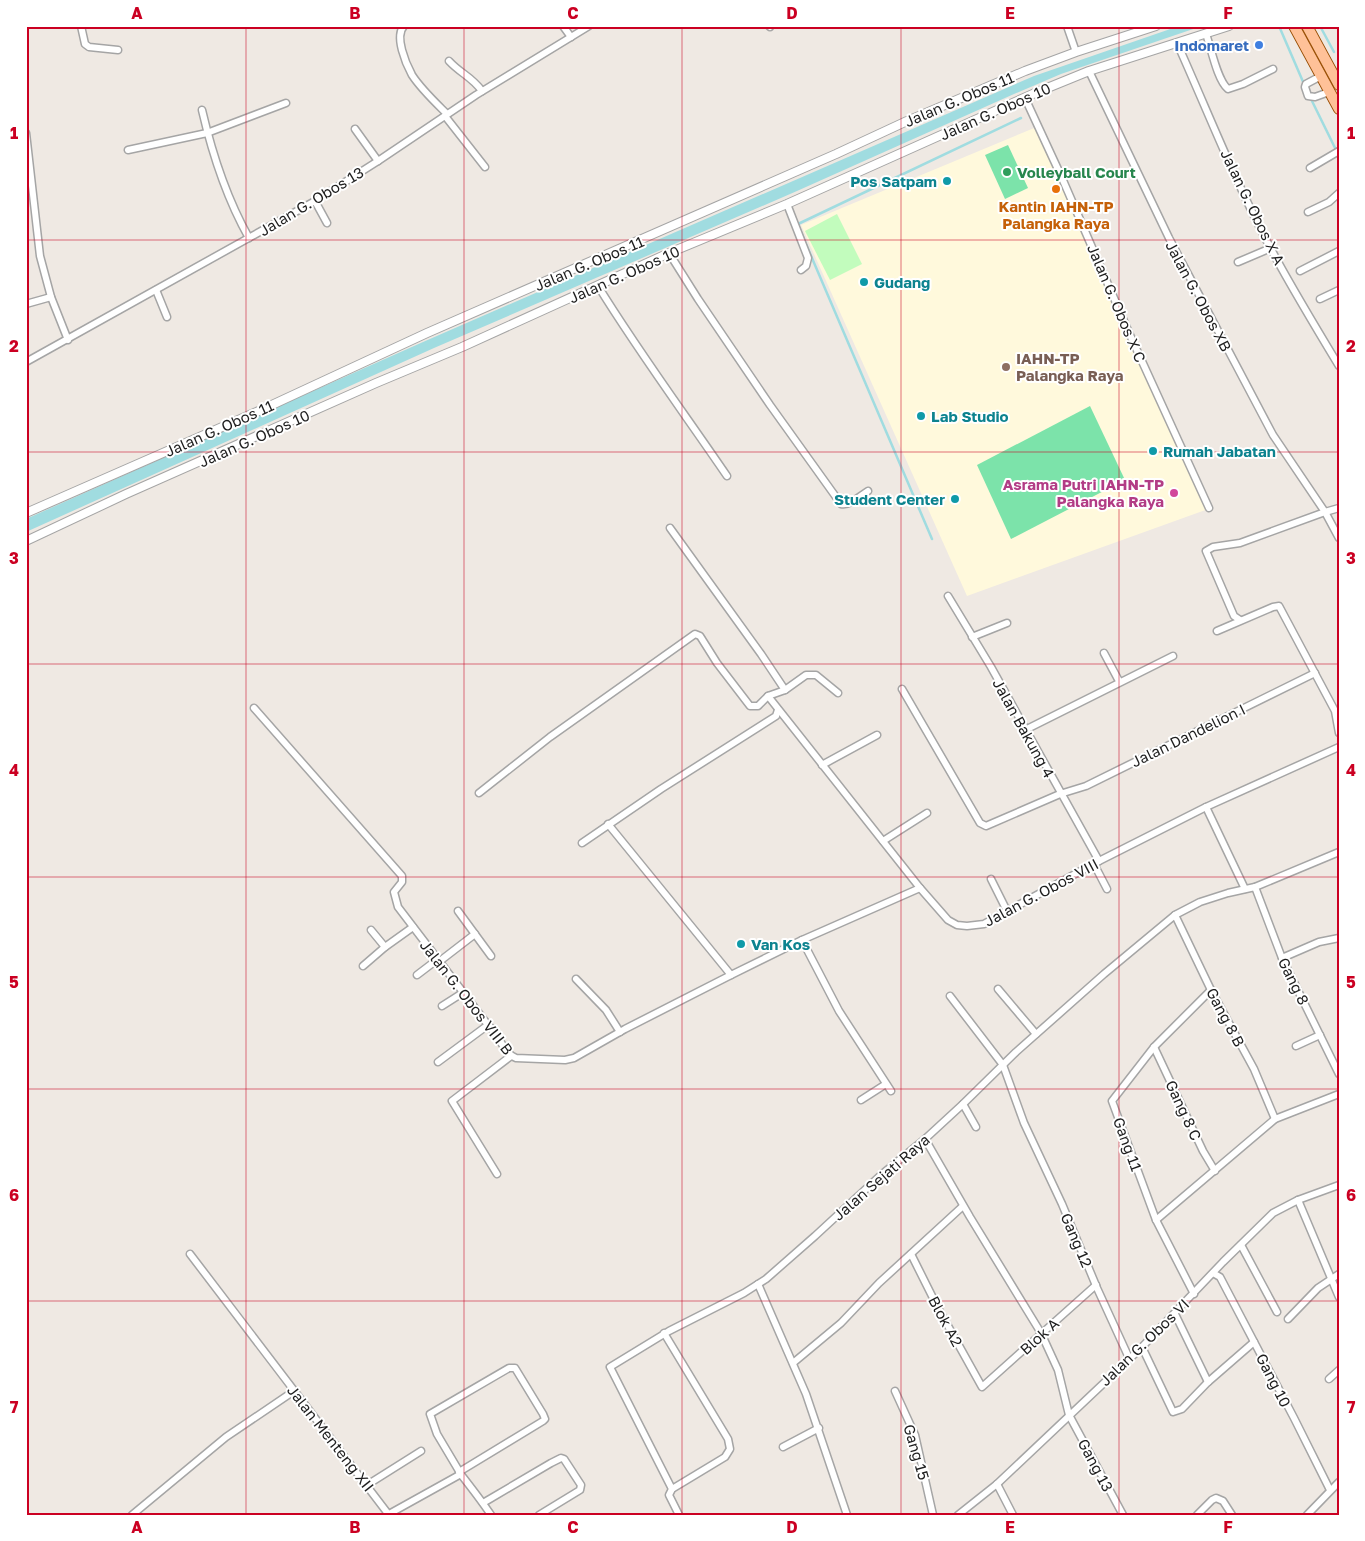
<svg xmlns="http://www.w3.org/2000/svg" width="1365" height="1541" font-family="'Golos Text',sans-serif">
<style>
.education{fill:#fff9dc}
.park{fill:#c2fcbd}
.pitch{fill:#7ce3aa}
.water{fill:#a0dce0}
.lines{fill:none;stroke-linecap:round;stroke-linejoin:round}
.stream{stroke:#a0dce0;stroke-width:2.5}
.minor-casing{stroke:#a5a5a5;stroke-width:9}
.tertiary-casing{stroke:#a5a5a5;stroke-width:10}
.primary-casing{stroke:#974c00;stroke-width:12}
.minor{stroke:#fff;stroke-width:6}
.tertiary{stroke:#fff;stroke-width:8}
.primary{stroke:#ffc198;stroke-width:10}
.grid{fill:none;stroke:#cb0022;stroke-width:1;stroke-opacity:0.55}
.shop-dot{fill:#3f7fe0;stroke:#fff;stroke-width:2}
.leisure-dot{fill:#2e9e5b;stroke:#fff;stroke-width:2}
.culture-dot{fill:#0f9aa8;stroke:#fff;stroke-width:2}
.food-dot{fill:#e8710a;stroke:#fff;stroke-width:2}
.education-dot{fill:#8d6e63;stroke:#fff;stroke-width:2}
.hotel-dot{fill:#d1479c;stroke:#fff;stroke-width:2}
.labels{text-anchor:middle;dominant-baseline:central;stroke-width:4;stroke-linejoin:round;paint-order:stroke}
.shop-label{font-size:15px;font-weight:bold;fill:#366cbe;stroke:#fff;text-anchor:end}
.street-label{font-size:15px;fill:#1e1e1e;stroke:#fff}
.leisure-label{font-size:15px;font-weight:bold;fill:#27864d;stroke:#fff;text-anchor:start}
.culture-label{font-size:15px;font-weight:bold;fill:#0d838f;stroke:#fff;text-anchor:start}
.food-label{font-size:15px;font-weight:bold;fill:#c56008;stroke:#fff}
.education-label{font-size:15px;font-weight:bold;fill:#785e54;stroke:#fff;text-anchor:start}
.hotel-label{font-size:15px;font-weight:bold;fill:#b23c85;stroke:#fff;text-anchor:end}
.neatline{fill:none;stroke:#cb0022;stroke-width:2}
.grid-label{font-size:16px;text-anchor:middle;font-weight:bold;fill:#cb0022}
</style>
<rect width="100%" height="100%" fill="#efe9e3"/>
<polygon class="education" points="1039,126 1211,508 967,596 801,225"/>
<polygon class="park" points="837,214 862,264 830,280 805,231"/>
<g class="pitch">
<polygon points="1008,145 1028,188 1005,199 985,155"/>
<polygon points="1090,406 1125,480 1011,539 977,465"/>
</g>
<polygon class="water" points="1179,26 1202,26 1061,74 1014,94 797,191 434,348 26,532 26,519 423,342 1034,76"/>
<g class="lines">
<g class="stream">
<polyline points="1279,26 1304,84"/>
<polyline points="1320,26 1334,52"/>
<polyline points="1338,60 1339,62"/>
<polyline points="1311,99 1339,156"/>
<polyline points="798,225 798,224 1021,118"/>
<polyline points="800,230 932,539"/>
</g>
<defs>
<g id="minor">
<polyline points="81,26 85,44 89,47 118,50"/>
<path d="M 404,26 C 394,36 406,64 412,75 C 421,89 435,102 447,114"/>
<polyline points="563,26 571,37"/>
<polyline points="769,26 770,27"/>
<polyline points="1067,26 1076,52"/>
<path d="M 1206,34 C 1211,47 1217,80 1228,89 L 1243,84 L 1273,69"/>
<path d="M 1177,43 C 1208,112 1236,184 1272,251 C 1293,290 1316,328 1339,366"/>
<path d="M 449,61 C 461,74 471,76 482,91"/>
<polyline points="1089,71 1169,238 1273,435 1325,512 1240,543 1213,547 1206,551 1234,616 1240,620"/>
<polyline points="1321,76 1306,84 1305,87 1308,96 1315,97 1329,92"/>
<polyline points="1025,98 1062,178 1130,335 1209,508"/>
<path d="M 202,110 C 212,153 227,199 249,238"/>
<polyline points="445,116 485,167"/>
<polyline points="355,129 378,161"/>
<polyline points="26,133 40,256 51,297 68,340"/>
<polyline points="128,150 207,133 286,103"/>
<polyline points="1310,168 1339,151"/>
<polyline points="315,201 327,223"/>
<polyline points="787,204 808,258 806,266 801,270"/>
<polyline points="1308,212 1329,202 1339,193"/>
<path d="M 669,253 L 698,299 L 770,405 L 841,504 C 850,506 860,496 868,491"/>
<polyline points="1238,262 1271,248"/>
<polyline points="1300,271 1339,251"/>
<path d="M 598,286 C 638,351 684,413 727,476"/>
<polyline points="156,290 167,317"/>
<polyline points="1320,299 1339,290"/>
<polyline points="26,304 51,297"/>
<polyline points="26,362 315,201 378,161 476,95 589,26"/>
<polyline points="1339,508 1325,512 1339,538"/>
<polyline points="670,528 761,654 785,690"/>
<polyline points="948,596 991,667 1099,861"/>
<polyline points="1217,631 1273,607 1279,606 1335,711 1339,733"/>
<polyline points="972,637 1007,623"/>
<polyline points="1104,653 1119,681"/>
<polyline points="902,689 980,823 986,826 1060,794 1086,786 1315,673"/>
<polyline points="768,696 920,888 948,920 957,925 967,926 984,924 1099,861 1206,807 1339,747"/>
<path d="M 254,708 L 402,876 L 402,882 L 394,892 L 398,907 L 488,1025 C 499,1034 503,1053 516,1058 L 565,1060 L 574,1058 L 625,1029 L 731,975 L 802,940 L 920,888"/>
<polyline points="1025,730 1173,656"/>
<polyline points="822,765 877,735"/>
<polyline points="479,793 550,737 695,634 700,636 717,663 750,706 758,706 768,696 785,690 806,675 816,675 838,693"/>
<polyline points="1206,807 1245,889"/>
<polyline points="608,824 731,975"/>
<polyline points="883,841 927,813"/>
<polyline points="582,843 661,789 776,716 778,710"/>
<polyline points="1094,864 1107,889"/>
<polyline points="991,879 1007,911"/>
<polyline points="1255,887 1282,958 1339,1074"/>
<polyline points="458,911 491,956"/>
<polyline points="1175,915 1211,990 1254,1069 1275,1119"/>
<polyline points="371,930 385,947"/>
<polyline points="802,940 839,1011 891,1091"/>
<polyline points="1282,958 1319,942 1339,938"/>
<polyline points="440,961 475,934"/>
<polyline points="363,966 385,947 413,927"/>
<polyline points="417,975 438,959"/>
<polyline points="576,979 606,1010 620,1032"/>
<polyline points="998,989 1036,1034"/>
<polyline points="950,996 1003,1065 1024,1123 1062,1204 1097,1288 1129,1358"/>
<polyline points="442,1006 464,992"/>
<polyline points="1296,1046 1320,1035"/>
<polyline points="1154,1047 1203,1151 1215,1171"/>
<polyline points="438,1062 488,1025"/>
<polyline points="861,1100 886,1084"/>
<polyline points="963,1104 976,1127"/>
<polyline points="925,1139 970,1217 1041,1333 1058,1370 1069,1415 1123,1515"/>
<polyline points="497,1174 452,1101 511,1056"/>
<polyline points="1298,1200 1339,1297"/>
<polyline points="1156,1220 1275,1119 1339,1094"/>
<polyline points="1241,1245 1277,1312"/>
<polyline points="190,1254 389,1515"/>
<polyline points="911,1254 938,1308 982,1387 1096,1285"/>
<polyline points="1213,1273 1220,1277 1294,1418 1330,1490"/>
<polyline points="758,1284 806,1394 847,1515"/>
<polyline points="1194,1294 1156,1220 1112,1101 1154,1047 1211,990"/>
<polyline points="1175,1314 1208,1382"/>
<polyline points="1288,1319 1318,1288 1339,1274"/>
<polyline points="664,1333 728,1439 730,1449 725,1457 672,1489 669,1495 679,1515"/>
<polyline points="1142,1347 1173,1412 1182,1409 1208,1382 1254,1342"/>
<polyline points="793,1363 841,1323 879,1283 963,1206"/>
<polyline points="1329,1379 1339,1370"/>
<polyline points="895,1391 915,1435 933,1515"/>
<polyline points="783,1447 819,1428"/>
<path d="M 459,1472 L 543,1421 L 545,1419 L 543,1414 L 515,1368 L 509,1368 L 430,1414 L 437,1434 L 459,1471 L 459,1472 C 470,1486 481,1500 491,1515"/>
<polyline points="997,1484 1013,1515"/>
<polyline points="367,1485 421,1451"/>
<polyline points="672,1489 610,1367 669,1331 744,1293 766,1279 815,1236 881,1175 925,1139 963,1104 1016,1052 1104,974 1175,915 1200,902 1228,893 1255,887 1339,852"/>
<polyline points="483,1503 551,1463 561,1458 564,1459 579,1482 581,1485 580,1490 539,1515"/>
<polyline points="389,1514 461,1474"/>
<polyline points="132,1515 226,1437 294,1391"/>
<polyline points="958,1515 997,1484 1142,1347 1223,1262 1273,1213 1298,1200 1339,1185"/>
<polyline points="1197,1515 1212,1500 1216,1498 1223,1501 1232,1515"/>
<polyline points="1307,1515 1339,1482"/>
</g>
<g id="tertiary">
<polyline points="26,513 261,410 427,333 836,154 907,121 1025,71 1076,52 1156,26"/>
<polyline points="26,541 126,494 376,383 462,347 669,253 787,204 1035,93 1089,71 1229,26"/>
</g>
<g id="primary">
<polyline points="1294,26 1339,109"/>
<polyline points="1307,26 1339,85"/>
</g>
</defs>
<use href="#minor" class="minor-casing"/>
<use href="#tertiary" class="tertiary-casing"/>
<use href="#primary" class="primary-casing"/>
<use href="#minor" class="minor"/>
<use href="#tertiary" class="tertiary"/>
<use href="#primary" class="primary"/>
</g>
<path class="grid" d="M 246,26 L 246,1515M 464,26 L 464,1515M 682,26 L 682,1515M 901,26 L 901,1515M 1119,26 L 1119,1515M 26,240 L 1339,240M 26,452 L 1339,452M 26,664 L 1339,664M 26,877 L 1339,877M 26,1089 L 1339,1089M 26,1301 L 1339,1301"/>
<circle class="shop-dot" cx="1259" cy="45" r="5"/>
<circle class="leisure-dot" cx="1007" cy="172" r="5"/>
<g class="culture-dot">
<circle cx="947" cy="181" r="5"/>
<circle cx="864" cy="282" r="5"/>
<circle cx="921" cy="416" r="5"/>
<circle cx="1153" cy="451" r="5"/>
<circle cx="955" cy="499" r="5"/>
<circle cx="741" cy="944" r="5"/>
</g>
<circle class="food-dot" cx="1056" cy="189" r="5"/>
<circle class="education-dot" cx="1006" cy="367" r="5"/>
<circle class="hotel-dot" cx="1174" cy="493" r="5"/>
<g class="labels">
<g class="shop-label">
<text x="1249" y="45">Indomaret</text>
</g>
<g class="street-label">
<text transform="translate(959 99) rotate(-23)">Jalan G. Obos 11</text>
<text transform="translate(995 111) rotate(-24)">Jalan G. Obos 10</text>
<text transform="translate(311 201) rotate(-31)">Jalan G. Obos 13</text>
<text transform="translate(1253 207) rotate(64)">Jalan G. Obos X A</text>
<text transform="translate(589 263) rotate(-23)">Jalan G. Obos 11</text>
<text transform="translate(624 274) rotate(-24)">Jalan G. Obos 10</text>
<text transform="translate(1199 296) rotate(62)">Jalan G. Obos XB</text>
<text transform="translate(1117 303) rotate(67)">Jalan G. Obos X C</text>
<text transform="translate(219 428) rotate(-24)">Jalan G. Obos 11</text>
<text transform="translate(254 438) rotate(-24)">Jalan G. Obos 10</text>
<text transform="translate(1024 728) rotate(61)">Jalan Bakung 4</text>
<text transform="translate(1188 735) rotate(-26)">Jalan Dandelion I</text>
<text transform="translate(1041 892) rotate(-28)">Jalan G. Obos VIII</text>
<text transform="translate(1294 981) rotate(64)">Gang 8</text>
<text transform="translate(467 997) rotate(52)">Jalan G. Obos VIII B</text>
<text transform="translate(1226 1017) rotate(62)">Gang 8 B</text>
<text transform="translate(1184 1110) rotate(65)">Gang 8 C</text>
<text transform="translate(1128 1144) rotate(70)">Gang 11</text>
<text transform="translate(881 1177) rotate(-41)">Jalan Sejati Raya</text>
<text transform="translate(1077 1240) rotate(67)">Gang 12</text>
<text transform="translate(946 1321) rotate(62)">Blok A2</text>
<text transform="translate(1039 1336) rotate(-42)">Blok A</text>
<text transform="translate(1144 1342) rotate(-44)">Jalan G. Obos VI</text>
<text transform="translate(1274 1380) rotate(63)">Gang 10</text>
<text transform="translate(331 1438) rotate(52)">Jalan Menteng XII</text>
<text transform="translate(917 1452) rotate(74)">Gang 15</text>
<text transform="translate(1096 1465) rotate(62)">Gang 13</text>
</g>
<g class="leisure-label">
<text x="1017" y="172">Volleyball Court</text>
</g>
<g class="culture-label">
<text x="937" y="181" text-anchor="end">Pos Satpam</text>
<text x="874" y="282">Gudang</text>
<text x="931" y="416">Lab Studio</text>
<text x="1163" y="451">Rumah Jabatan</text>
<text x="945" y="499" text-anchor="end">Student Center</text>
<text x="751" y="944">Van Kos</text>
</g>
<g class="food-label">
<text x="1056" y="206">Kantin IAHN-TP<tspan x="1056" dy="17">Palangka Raya</tspan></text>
</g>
<g class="education-label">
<text x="1016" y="358">IAHN-TP<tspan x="1016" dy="17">Palangka Raya</tspan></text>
</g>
<g class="hotel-label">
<text x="1164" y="484">Asrama Putri IAHN-TP<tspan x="1164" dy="17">Palangka Raya</tspan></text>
</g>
</g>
<rect width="1365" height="1541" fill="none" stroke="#ffffff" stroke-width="55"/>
<rect x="28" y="28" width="1310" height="1486" class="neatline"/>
<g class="grid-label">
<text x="137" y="19">A</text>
<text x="355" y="19">B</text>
<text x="573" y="19">C</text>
<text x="792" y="19">D</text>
<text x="1010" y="19">E</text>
<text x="1228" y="19">F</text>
<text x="14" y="139">1</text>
<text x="1351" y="139">1</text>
<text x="14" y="352">2</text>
<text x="1351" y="352">2</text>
<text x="14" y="564">3</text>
<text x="1351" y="564">3</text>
<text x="14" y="776">4</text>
<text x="1351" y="776">4</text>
<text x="14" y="988">5</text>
<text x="1351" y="988">5</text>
<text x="14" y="1201">6</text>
<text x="1351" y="1201">6</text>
<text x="14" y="1413">7</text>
<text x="1351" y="1413">7</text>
<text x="137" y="1533">A</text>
<text x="355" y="1533">B</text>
<text x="573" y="1533">C</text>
<text x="792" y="1533">D</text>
<text x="1010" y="1533">E</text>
<text x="1228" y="1533">F</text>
</g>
</svg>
